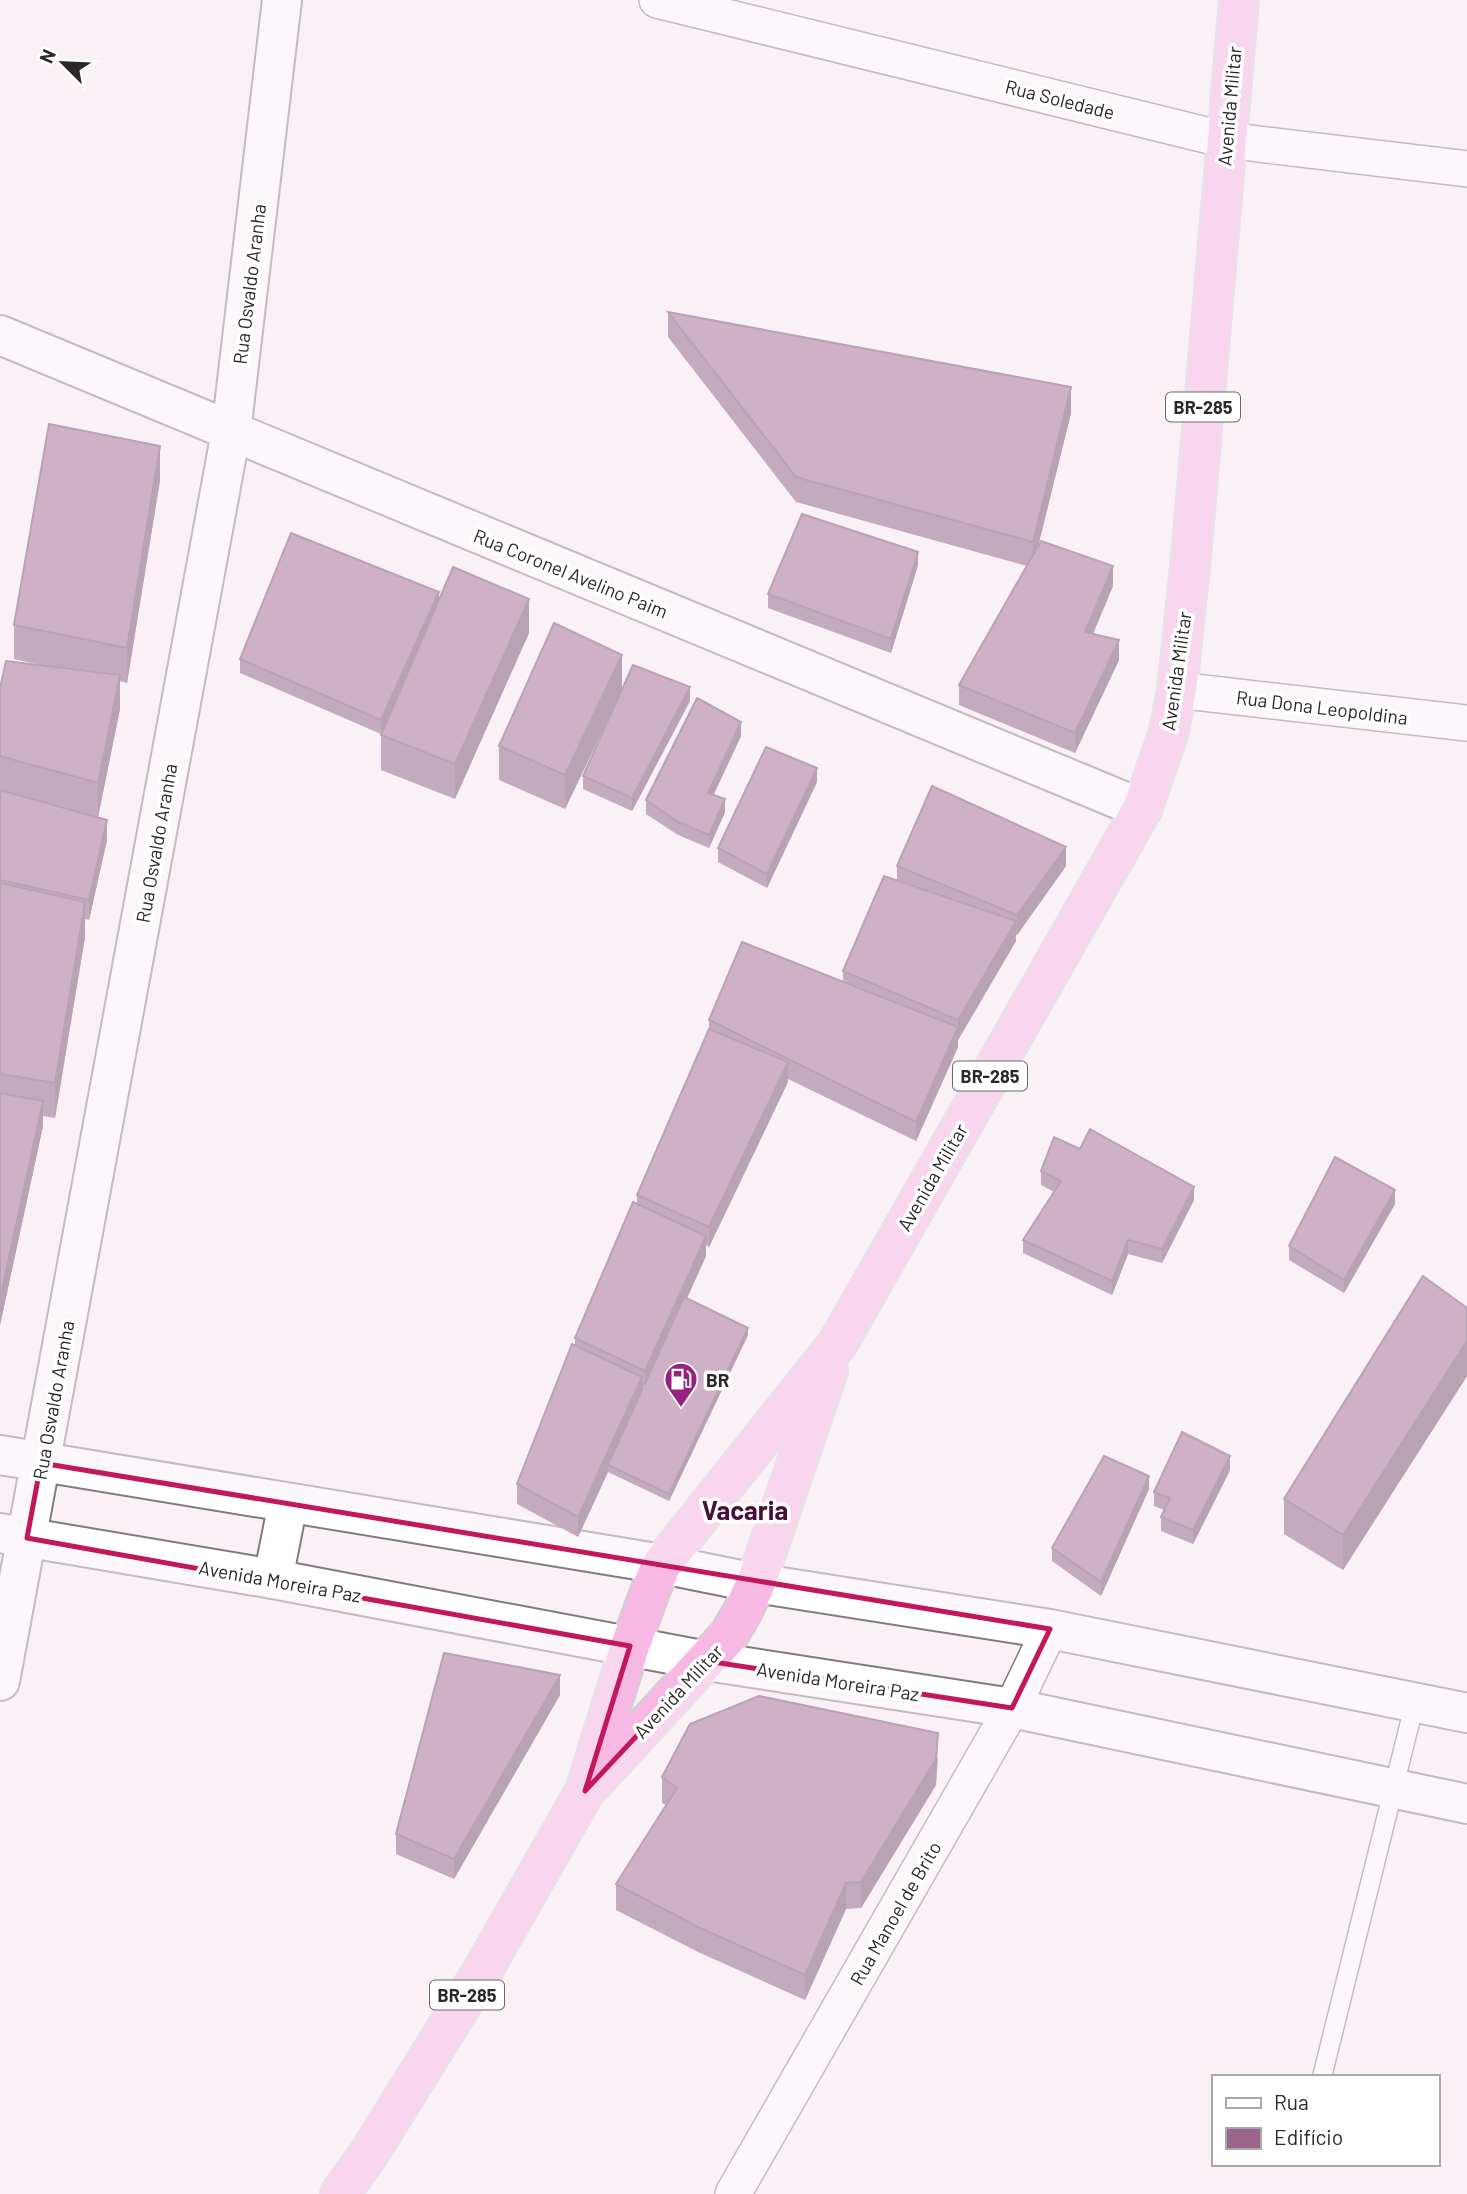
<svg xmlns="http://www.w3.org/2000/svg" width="1467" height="2194" font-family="Barlow,sans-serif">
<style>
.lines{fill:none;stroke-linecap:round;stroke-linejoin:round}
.lane-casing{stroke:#817b7f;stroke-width:21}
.street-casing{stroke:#817b7f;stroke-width:38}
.secondary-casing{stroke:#817b7f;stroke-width:42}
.highway-casing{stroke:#d0d0d0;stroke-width:42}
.lane{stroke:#fff;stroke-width:18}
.street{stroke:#fff;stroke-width:35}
.secondary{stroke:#fff;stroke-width:38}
.highway{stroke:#f7b9e4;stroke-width:38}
.wall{fill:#845678}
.shaded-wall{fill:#6c4661}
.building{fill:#9a648b;stroke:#6c4661;stroke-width:2}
.marked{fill:none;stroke:#c2185b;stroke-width:5;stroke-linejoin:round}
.labels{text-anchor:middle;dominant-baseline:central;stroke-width:7;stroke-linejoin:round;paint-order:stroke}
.shield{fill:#fff;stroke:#6b686a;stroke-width:2}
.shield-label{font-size:18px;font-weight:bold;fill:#2b282a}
.street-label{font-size:19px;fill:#2b282a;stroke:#fff}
.poi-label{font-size:19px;font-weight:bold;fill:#2b282a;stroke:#fff;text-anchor:start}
.district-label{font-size:26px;font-weight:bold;fill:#460f3b;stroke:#fff}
</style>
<rect width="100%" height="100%" fill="#f9f1f6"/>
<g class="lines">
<defs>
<polyline id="lane" points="1322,2077 1415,1702"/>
<g id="street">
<polyline points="657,0 1226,140 1467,169"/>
<polyline points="1177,690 1467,723"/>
<polyline points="733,2194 1012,1708 1050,1629"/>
</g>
<g id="secondary">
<polyline points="0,335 1142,809"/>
<polyline points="0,1455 662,1564 756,1583 1050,1629 1467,1713"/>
<polyline points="0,1533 273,1579 707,1661 1012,1708 1467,1804"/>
<polyline points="273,1579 288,1503"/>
<polyline points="0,1681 231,432 282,0"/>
</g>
<g id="highway">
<polyline points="591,1785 729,1635 744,1609 756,1583 828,1371"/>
<polyline points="340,2194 368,2155 483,1970 585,1791 630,1646 651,1589 662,1564 838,1343 1142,809 1168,735 1177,690 1191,557 1239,0"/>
</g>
</defs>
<use href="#lane" class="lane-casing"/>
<use href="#street" class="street-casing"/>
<use href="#secondary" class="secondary-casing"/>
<use href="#highway" class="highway-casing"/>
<use href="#lane" class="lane"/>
<use href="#street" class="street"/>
<use href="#secondary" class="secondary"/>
<use href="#highway" class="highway"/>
</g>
<g class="wall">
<polygon points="668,312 1071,413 1038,546 1113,586 1093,634 1119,660 1075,753 959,705 959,685 1027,566 796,502 668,337"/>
<polygon points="160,480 127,683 120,681 120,709 98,817 107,840 89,920 85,919 85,937 55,1118 43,1116 43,1126 0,1325 0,688 41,665 14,659 14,625"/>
<polygon points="918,565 891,653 768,608 768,594"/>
<polygon points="439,599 529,633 455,799 381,770 381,734 240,673 240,659"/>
<polygon points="622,689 690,701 632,811 583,789 583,776 618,699 565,809 499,780 499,746"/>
<polygon points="741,736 713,795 725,812 709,848 678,835 646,814 646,800"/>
<polygon points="817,782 767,888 718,862 718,848"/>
<polygon points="897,866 1066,866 1017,935 1016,934 1016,941 958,1040 958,1047 916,1141 788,1079 788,1082 709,1247 706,1245 706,1256 687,1298 748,1335 669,1501 608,1472 578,1537 517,1504 517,1484 575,1345 575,1338 637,1204 637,1195 709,1030 709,1020 843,982 843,971 897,881"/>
<polygon points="1041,1171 1194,1200 1162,1263 1128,1254 1112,1295 1023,1253 1023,1240 1054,1192 1041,1185"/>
<polygon points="1395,1204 1344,1293 1289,1260 1289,1246"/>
<polygon points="1467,1308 1467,1376 1343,1570 1284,1534 1284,1499"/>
<polygon points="1230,1470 1193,1544 1161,1531 1161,1517 1164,1510 1154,1506 1154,1492"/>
<polygon points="1149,1489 1101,1596 1052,1561 1052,1548"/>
<polygon points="560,1695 454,1879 396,1854 396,1834"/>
<polygon points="938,1758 936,1785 861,1908 846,1909 805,2000 698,1952 616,1910 616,1884 666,1805 662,1803 662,1777"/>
</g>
<g class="shaded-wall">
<polygon points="1071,387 1071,413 1033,567 1033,542"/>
<polygon points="160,446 160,480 127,683 127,648"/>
<polygon points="918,552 918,565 891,653 891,639"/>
<polygon points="1113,566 1113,586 1085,652 1085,632"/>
<polygon points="439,592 439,606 381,734 381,720"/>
<polygon points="529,599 529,633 455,799 455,764"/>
<polygon points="1119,640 1119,660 1075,753 1075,733"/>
<polygon points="622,655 622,689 565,809 565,775"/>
<polygon points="120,675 120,709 98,817 98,783"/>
<polygon points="690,687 690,701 632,811 632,798"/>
<polygon points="741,722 741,736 708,807 708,793"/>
<polygon points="817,768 817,782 767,888 767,874"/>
<polygon points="725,799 725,812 709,848 709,835"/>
<polygon points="107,820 107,840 89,920 89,900"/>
<polygon points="1066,847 1066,866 1017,935 1017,915"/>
<polygon points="85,902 85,937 55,1118 55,1083"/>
<polygon points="1016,921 1016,941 958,1040 958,1047 916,1141 916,1122 958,1027 958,1020"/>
<polygon points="788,1062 788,1082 709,1247 709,1227"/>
<polygon points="43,1101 43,1126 0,1325 0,1299"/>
<polygon points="1194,1187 1194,1200 1162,1263 1162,1249"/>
<polygon points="1395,1190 1395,1204 1344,1293 1344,1280"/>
<polygon points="706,1236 706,1256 645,1391 645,1371"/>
<polygon points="1128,1240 1128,1254 1112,1295 1112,1281"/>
<polygon points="748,1328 748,1335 669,1501 669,1494"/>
<polygon points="1467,1341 1467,1376 1343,1570 1343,1535"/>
<polygon points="642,1377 642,1396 608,1465 608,1472 578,1537 578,1517"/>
<polygon points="1230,1456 1230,1470 1193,1544 1193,1530"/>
<polygon points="1149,1476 1149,1489 1101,1596 1101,1582"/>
<polygon points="560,1675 560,1695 454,1879 454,1859"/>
<polygon points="938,1733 936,1785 861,1908 861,1882"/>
<polygon points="846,1883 846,1909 805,2000 805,1975"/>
</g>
<g class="building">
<polygon points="668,312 1071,387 1033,542 796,477"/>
<polygon points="49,424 160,446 127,648 14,625"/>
<polygon points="802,514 918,552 891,639 768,594"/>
<polygon points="291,533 439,592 381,720 240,659"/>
<polygon points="1041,541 1113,566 1085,632 1119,640 1075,733 959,685"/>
<polygon points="453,567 529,599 455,764 381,735"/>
<polygon points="554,623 622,655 565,775 499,746"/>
<polygon points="6,661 120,675 98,783 0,756 0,688"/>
<polygon points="633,665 690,687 632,798 583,776"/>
<polygon points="697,698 741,722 708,793 725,799 709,835 678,822 646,800"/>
<polygon points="766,747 817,768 767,874 718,848"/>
<polygon points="932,786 1066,847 1017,915 897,866"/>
<polygon points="0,790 107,820 89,900 0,880"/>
<polygon points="884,876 1016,921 958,1020 843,971"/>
<polygon points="0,883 85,902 55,1083 0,1074"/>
<polygon points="742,942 958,1027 916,1122 709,1020"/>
<polygon points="709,1029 788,1062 709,1227 637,1195"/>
<polygon points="0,1093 43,1101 0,1299"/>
<polygon points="1090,1129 1194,1187 1162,1249 1128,1240 1112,1281 1023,1240 1061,1181 1041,1171 1054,1137 1080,1149"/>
<polygon points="1335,1157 1395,1190 1344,1280 1289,1246"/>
<polygon points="633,1202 706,1236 645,1371 575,1338"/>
<polygon points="1423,1276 1467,1308 1467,1341 1343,1535 1284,1499"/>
<polygon points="684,1297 748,1328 669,1494 608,1465 642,1390 642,1383 645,1384"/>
<polygon points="572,1344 642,1377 578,1517 517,1484"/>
<polygon points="1182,1432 1230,1456 1193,1530 1161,1517 1170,1498 1154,1492"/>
<polygon points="1104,1456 1149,1476 1101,1582 1052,1548"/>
<polygon points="444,1653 560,1675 454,1859 396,1834"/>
<polygon points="759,1696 938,1733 936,1759 861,1882 846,1883 805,1975 698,1927 616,1884 677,1788 662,1777 690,1724"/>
</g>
<path d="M0 0H1467V2194H0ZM 41,1463 L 1050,1629 L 1012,1708 L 707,1661 L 585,1791 L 630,1646 L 27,1538 Z" fill="#f9f1f6" fill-opacity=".55" fill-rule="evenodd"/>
<path class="marked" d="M 41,1463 L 1050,1629 L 1012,1708 L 707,1661 L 585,1791 L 630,1646 L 27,1538 Z"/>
<defs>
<symbol id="fuel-pin" viewBox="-11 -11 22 30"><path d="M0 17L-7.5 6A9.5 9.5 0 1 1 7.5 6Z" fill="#96227f" stroke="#fff"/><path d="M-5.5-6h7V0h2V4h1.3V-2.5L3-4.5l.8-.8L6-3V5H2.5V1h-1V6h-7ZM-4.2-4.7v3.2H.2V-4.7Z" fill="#fff"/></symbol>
</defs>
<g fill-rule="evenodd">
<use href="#fuel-pin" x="662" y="1360" width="38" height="52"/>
</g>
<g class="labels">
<g class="shield">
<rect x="1166" y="392.5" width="74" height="29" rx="5"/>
<rect x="953" y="1061.5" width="74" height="29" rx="5"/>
<rect x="430" y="1980.5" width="74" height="29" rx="5"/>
</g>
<g class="shield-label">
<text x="1203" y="407">BR-285</text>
<text x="990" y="1076">BR-285</text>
<text x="467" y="1995">BR-285</text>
</g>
<g class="street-label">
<text transform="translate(1060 99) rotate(14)">Rua Soledade</text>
<text transform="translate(1229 106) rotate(-85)">Avenida Militar</text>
<text transform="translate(249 284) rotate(-83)">Rua Osvaldo Aranha</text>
<text transform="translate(571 573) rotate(22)">Rua Coronel Avelino Paim</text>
<text transform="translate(1176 671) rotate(-82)">Avenida Militar</text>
<text transform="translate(1322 707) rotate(7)">Rua Dona Leopoldina</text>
<text transform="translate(156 843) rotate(-80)">Rua Osvaldo Aranha</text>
<text transform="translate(932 1177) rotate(-60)">Avenida Militar</text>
<text transform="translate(53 1400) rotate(-80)">Rua Osvaldo Aranha</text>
<text transform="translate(280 1581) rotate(10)">Avenida Moreira Paz</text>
<text transform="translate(838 1681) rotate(9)">Avenida Moreira Paz</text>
<text transform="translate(678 1691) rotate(-47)">Avenida Militar</text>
<text transform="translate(895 1913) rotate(-60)">Rua Manoel de Brito</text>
</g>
<g class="poi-label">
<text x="706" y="1379">BR</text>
</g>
<g class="district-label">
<text x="745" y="1509">Vacaria</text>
</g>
</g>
<rect x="1212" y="2075" width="228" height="91" fill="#ffffff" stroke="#aaa9aa" stroke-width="2"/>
<rect x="1226" y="2098" width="35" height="10" fill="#ffffff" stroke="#aaa9aa" stroke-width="2"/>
<text x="1274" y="2110" font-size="21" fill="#2b282a">Rua</text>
<rect x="1226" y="2128" width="35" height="21" fill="#9a648b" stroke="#aaa9aa" stroke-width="2"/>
<text x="1274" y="2145" font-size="21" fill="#2b282a">Edifício</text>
<g transform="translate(63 63) rotate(294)" stroke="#ffffff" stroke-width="5" paint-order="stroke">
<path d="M0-5L12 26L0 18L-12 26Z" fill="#2b282a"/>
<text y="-10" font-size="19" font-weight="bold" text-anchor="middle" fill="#2b282a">N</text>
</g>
</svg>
